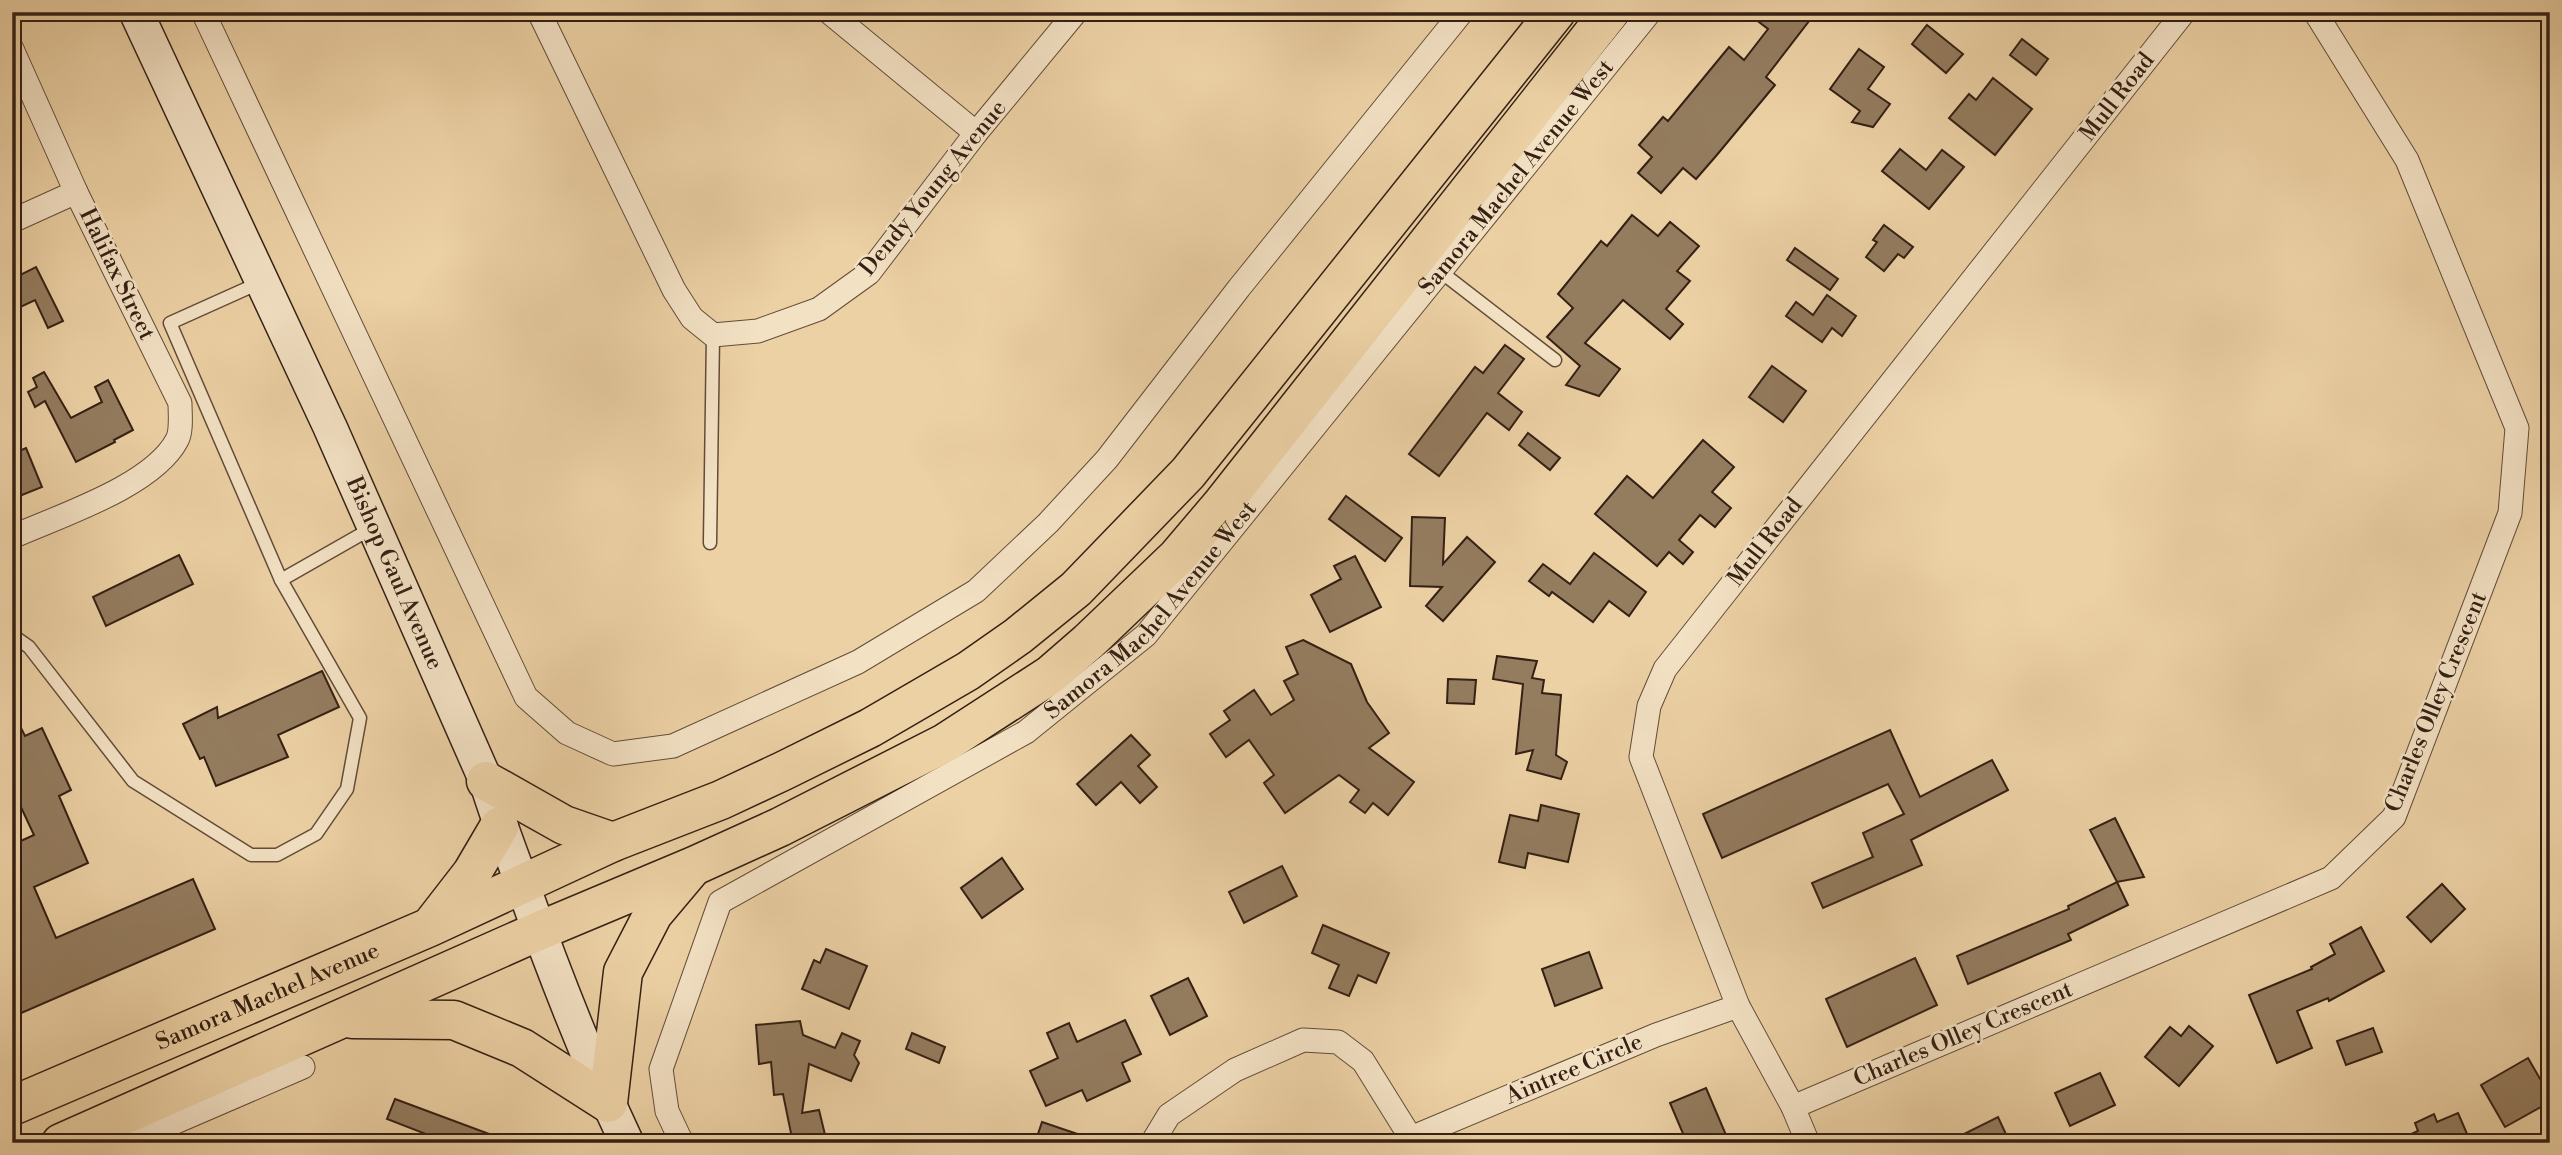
<svg xmlns="http://www.w3.org/2000/svg" width="2562" height="1155" font-family="'Libre Bodoni',serif">
<style>
.building{fill:#947c5f;stroke:#342014;stroke-width:2}
.lines{fill:none;stroke-linecap:round;stroke-linejoin:round}
.service-casing{stroke:#624c38;stroke-width:15}
.minor-casing{stroke:#624c38;stroke-width:25}
.secondary-casing{stroke:#342014;stroke-width:36}
.trunk-casing{stroke:#342014;stroke-width:41}
.service{stroke:#f3e1c4;stroke-width:12}
.minor{stroke:#f3e1c4;stroke-width:23}
.secondary{stroke:#f3e1c4;stroke-width:33}
.trunk{stroke:#ecd1a5;stroke-width:38}
.labels{text-anchor:middle;dominant-baseline:central;stroke-width:5;stroke-linejoin:round;paint-order:stroke}
.street-label{font-size:23px;fill:#342014;stroke:#f3e1c4}
</style>
<rect width="100%" height="100%" fill="#ecd1a5"/>
<filter id="stains"><feTurbulence type="fractalNoise" baseFrequency=".00286" numOctaves="4"/><feColorMatrix values="0 0 0 0 .2 0 0 0 0 .09 0 0 0 0 .02 0 0 0 .5 -.17"/></filter>
<radialGradient id="worn" r=".72"><stop offset=".6" stop-color="#630" stop-opacity="0"/><stop offset="1" stop-color="#630" stop-opacity=".3"/></radialGradient>
<g class="building">
<polygon points="1766,12 1816,12 1766,77 1775,85 1716,156 1696,179 1683,168 1661,193 1638,173 1652,157 1639,145 1663,117 1668,121 1729,47 1744,60 1768,29 1759,22"/>
<polygon points="1927,25 1963,54 1946,73 1912,44"/>
<polygon points="2022,39 2048,59 2036,75 2010,55"/>
<polygon points="1859,49 1884,67 1868,89 1890,104 1873,127 1852,122 1860,111 1830,89"/>
<polygon points="1993,78 2032,109 1995,155 1949,118 1969,94 1976,100"/>
<polygon points="1900,149 1926,170 1942,150 1964,167 1929,209 1882,171"/>
<polygon points="1632,215 1658,236 1670,222 1699,246 1677,271 1690,281 1666,309 1683,324 1670,339 1623,300 1585,343 1620,369 1599,396 1566,385 1580,366 1547,337 1573,308 1558,294 1601,241 1607,246"/>
<polygon points="1884,225 1913,247 1904,258 1898,254 1884,271 1866,257 1877,242 1873,240"/>
<polygon points="1795,248 1838,279 1830,290 1787,260"/>
<polygon points="36,267 63,321 48,328 35,300 12,311 12,279"/>
<polygon points="1827,295 1856,316 1842,336 1832,328 1822,342 1786,316 1796,302 1813,315"/>
<polygon points="1505,345 1524,359 1498,393 1522,412 1509,430 1487,413 1439,476 1409,454 1475,367 1483,373"/>
<polygon points="1772,366 1806,391 1783,422 1749,397"/>
<polygon points="44,372 71,418 102,402 95,387 108,380 133,430 114,440 115,442 76,462 45,401 35,407 28,392 37,387 33,378"/>
<polygon points="1528,433 1560,458 1550,470 1519,445"/>
<polygon points="1703,440 1734,467 1712,492 1731,508 1715,527 1700,515 1679,540 1693,552 1683,564 1669,552 1657,566 1595,514 1627,476 1653,498"/>
<polygon points="26,448 42,487 12,499 12,454"/>
<polygon points="1346,496 1402,538 1385,561 1329,519"/>
<polygon points="1412,517 1445,518 1443,564 1467,537 1495,562 1443,621 1426,606 1442,587 1410,586"/>
<polygon points="1594,553 1646,592 1629,616 1609,601 1593,622 1552,592 1549,596 1529,581 1543,564 1570,584"/>
<polygon points="179,555 193,584 106,626 93,597"/>
<polygon points="1355,556 1381,607 1330,632 1311,595 1341,579 1334,566"/>
<polygon points="1303,640 1351,664 1367,702 1389,733 1369,748 1414,782 1388,815 1373,803 1365,813 1350,802 1359,790 1339,775 1285,813 1264,783 1274,775 1249,740 1226,757 1210,734 1230,720 1224,711 1254,690 1271,715 1294,700 1284,681 1298,674 1286,647"/>
<polygon points="1497,656 1537,661 1532,678 1544,680 1542,693 1561,695 1556,755 1567,762 1561,779 1527,770 1533,750 1516,754 1523,684 1493,679"/>
<polygon points="322,671 339,707 278,735 288,757 216,786 204,757 200,759 183,724 217,707 218,718"/>
<polygon points="1448,679 1476,680 1474,704 1447,703"/>
<polygon points="12,710 25,736 42,728 71,790 59,796 88,863 34,887 56,938 193,879 215,929 12,1017 12,845 34,835 12,788"/>
<polygon points="1890,730 1920,797 1992,760 2008,790 1911,840 1922,865 1823,908 1812,883 1873,857 1863,833 1904,814 1888,784 1722,858 1703,814"/>
<polygon points="1131,735 1150,755 1138,766 1157,787 1140,803 1121,782 1096,805 1077,784"/>
<polygon points="1541,805 1579,814 1568,862 1528,853 1525,868 1499,862 1510,815 1538,821"/>
<polygon points="2115,818 2144,877 2117,882 2090,830"/>
<polygon points="1002,858 1023,889 982,918 961,888"/>
<polygon points="1282,866 1297,896 1244,923 1229,892"/>
<polygon points="2117,882 2128,905 2068,934 2071,940 1968,984 1957,956 2069,909 2068,906"/>
<polygon points="2442,884 2465,909 2431,942 2407,917"/>
<polygon points="1323,925 1389,953 1376,983 1358,975 1349,996 1329,988 1339,965 1312,953"/>
<polygon points="2361,927 2384,971 2329,1001 2328,998 2297,1011 2312,1048 2277,1063 2249,995 2312,969 2311,967 2335,954 2330,944"/>
<polygon points="826,949 867,966 849,1009 802,989 814,960 820,963"/>
<polygon points="1589,952 1602,988 1555,1006 1542,969"/>
<polygon points="1915,958 1937,1005 1847,1047 1826,999"/>
<polygon points="1188,978 1207,1016 1170,1035 1151,996"/>
<polygon points="1125,1020 1141,1054 1122,1063 1130,1081 1087,1101 1082,1090 1046,1106 1030,1071 1058,1058 1047,1033 1069,1023 1077,1042"/>
<polygon points="800,1021 803,1035 835,1048 842,1033 860,1041 854,1055 859,1063 851,1081 809,1064 802,1113 819,1110 827,1143 793,1143 783,1094 774,1095 771,1062 759,1064 756,1025"/>
<polygon points="2189,1026 2213,1046 2179,1086 2145,1057 2170,1027 2181,1036"/>
<polygon points="2373,1028 2382,1052 2346,1065 2337,1041"/>
<polygon points="912,1033 945,1047 939,1063 906,1049"/>
<polygon points="2528,1058 2550,1096 2550,1102 2505,1127 2481,1085"/>
<polygon points="2100,1073 2115,1105 2070,1126 2055,1093"/>
<polygon points="1706,1088 1726,1135 1707,1143 1687,1143 1670,1103"/>
<polygon points="395,1099 508,1141 508,1143 423,1143 426,1134 387,1119"/>
<polygon points="2458,1113 2471,1143 2392,1143 2418,1131 2415,1123 2434,1114 2437,1122"/>
<polygon points="1998,1117 2010,1143 1946,1143"/>
<polygon points="1042,1122 1095,1140 1094,1143 1035,1143"/>
</g>
<g class="lines">
<defs>
<g id="service">
<polyline points="1441,272 1555,360"/>
<polyline points="710,543 713,335"/>
<polyline points="281,580 374,527"/>
<polyline points="12,635 29,647 133,781 251,855 277,855 316,834 347,789 360,718 281,580 170,323 259,283"/>
</g>
<g id="minor">
<polyline points="203,12 526,697 567,733 613,754 673,746 858,662 976,591 1048,523 1107,459 1239,288 1462,12"/>
<polyline points="539,12 674,290 692,318 713,335 758,331 819,309 869,273 976,133 1076,12"/>
<polyline points="829,12 976,133"/>
<path d="M 12,49 L 76,192 L 180,403 C 180,414 182,431 177,440 C 153,486 59,516 12,537"/>
<polyline points="12,221 76,192"/>
<polyline points="1793,1107 2331,878 2394,817 2510,513 2517,428 2407,160 2315,12"/>
<polyline points="1413,1137 1656,1035 1738,1006"/>
<polyline points="127,1143 303,1067"/>
<path id="s1" d="M 682,1143 L 667,1111 L 661,1069 L 720,902 L 1026,732 L 1146,635 L 1650,12"/>
<polyline points="1152,1143 1169,1115 1235,1070 1303,1040 1338,1042 1363,1061 1414,1143"/>
<polyline points="1808,1143 1793,1107 1738,1006 1641,757 1649,706 1665,669 2184,12"/>
</g>
<g id="secondary">
<path id="s2" d="M 136,12 L 330,427 L 486,781 C 497,817 510,851 523,886 C 554,973 588,1060 627,1143"/>
</g>
<g id="trunk">
<polyline points="486,781 564,825 613,842"/>
<polyline points="434,922 472,873 499,827"/>
<polyline points="352,1019 454,1020 522,1048 608,1103 623,972 653,914 690,870"/>
<path id="s3" d="M 12,1106 L 430,927 L 613,842 L 721,800 L 783,771 L 870,728 L 968,671 L 1018,636 L 1076,589 L 1188,473 L 1556,12"/>
<polyline points="61,1143 539,931 694,866 780,827 945,743 1050,675 1088,642 1177,557 1222,504 1610,12"/>
</g>
</defs>
<use href="#service" class="service-casing"/>
<use href="#minor" class="minor-casing"/>
<use href="#secondary" class="secondary-casing"/>
<use href="#trunk" class="trunk-casing"/>
<use href="#service" class="service"/>
<use href="#minor" class="minor"/>
<use href="#secondary" class="secondary"/>
<use href="#trunk" class="trunk"/>
</g>
<g class="labels">
<g class="street-label">
<text transform="translate(2117 97) rotate(-52)">Mull Road</text>
<text stroke="none"><textPath href="#s1" startOffset="1348">Samora Machel Avenue West</textPath></text>
<text transform="translate(933 188) rotate(-51)">Dendy Young Avenue</text>
<text transform="translate(117 274) rotate(64)">Halifax Street</text>
<text transform="translate(1765 542) rotate(-52)">Mull Road</text>
<text stroke="none"><textPath href="#s2" startOffset="618">Bishop Gaul Avenue</textPath></text>
<text stroke="none"><textPath href="#s1" startOffset="780">Samora Machel Avenue West</textPath></text>
<text transform="translate(2436 702) rotate(-68)">Charles Olley Crescent</text>
<text stroke="none"><textPath href="#s3" startOffset="278">Samora Machel Avenue</textPath></text>
<text transform="translate(1963 1034) rotate(-23)">Charles Olley Crescent</text>
<text transform="translate(1574 1069) rotate(-23)">Aintree Circle</text>
</g>
</g>
<rect width="2562" height="1155" fill="none" stroke="#ecd1a5" stroke-width="42"/>
<rect x="14" y="14" width="2534" height="1127" fill="none" stroke="#342014" stroke-width="3.5"/>
<rect x="21" y="21" width="2520" height="1113" fill="none" stroke="#342014" stroke-width="2"/>
<rect width="100%" height="100%" filter="url(#stains)"/>
<rect width="100%" height="100%" fill="url(#worn)"/>
</svg>
